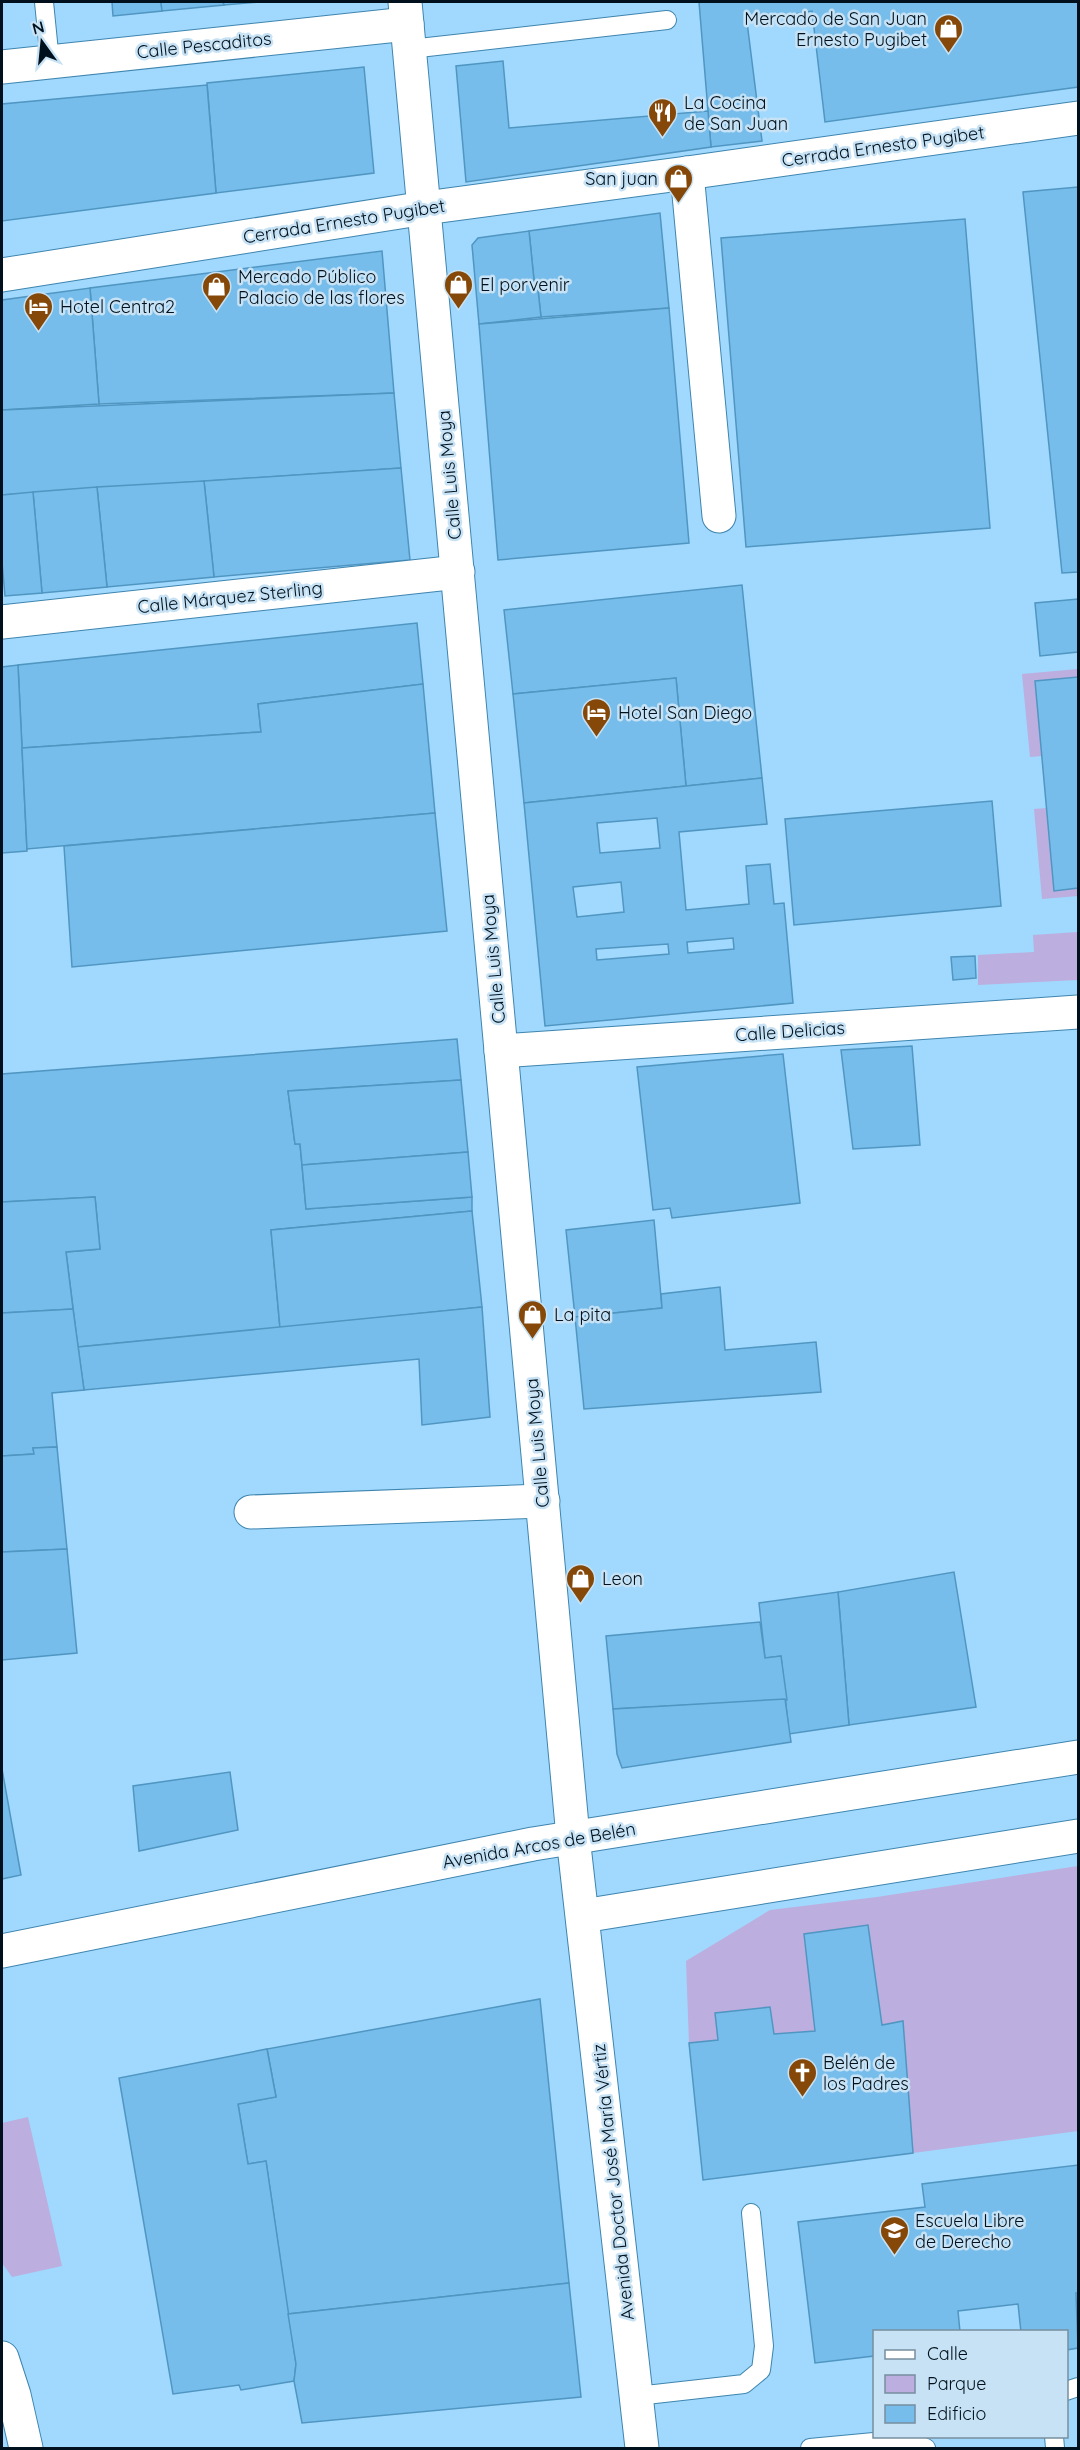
<svg xmlns="http://www.w3.org/2000/svg" width="1080" height="2450" font-family="Quicksand,sans-serif">
<style>
.green{fill:#bcaede}
.building{fill:#77bdeb;stroke:#5096c2;stroke-width:1.5;fill-rule:evenodd}
.lines{fill:none;stroke-linecap:round;stroke-linejoin:round}
.service-casing{stroke:#3e85af;stroke-width:20}
.minor-casing{stroke:#3e85af;stroke-width:35}
.tertiary-casing{stroke:#3e85af;stroke-width:35}
.secondary-casing{stroke:#3e85af;stroke-width:35}
.primary-casing{stroke:#3e85af;stroke-width:35}
.service{stroke:#fff;stroke-width:18}
.minor{stroke:#fff;stroke-width:33}
.tertiary{stroke:#fff;stroke-width:33}
.secondary{stroke:#fff;stroke-width:33}
.primary{stroke:#fff;stroke-width:33}
.labels{text-anchor:middle;dominant-baseline:central;stroke-width:5;stroke-linejoin:round;paint-order:stroke}
.poi-label{font-size:18px;fill:#00111d;stroke:#c7e2f4;text-anchor:start}
.street-label{font-size:18px;fill:#00111d;stroke:#c7e2f4}
</style>
<rect width="100%" height="100%" fill="#a1d8fd"/>
<g class="green">
<polygon points="1078,669 1078,677 1035,681 1042,756 1030,757 1022,674"/>
<polygon points="1047,808 1054,890 1078,888 1078,896 1042,899 1034,809"/>
<polygon points="1078,932 1078,980 978,985 978,955 1034,952 1033,935"/>
<polygon points="1078,1866 1078,2131 913,2153 903,2022 882,2025 868,1925 805,1934 815,2031 774,2034 770,2007 718,2040 689,2043 686,1961 770,1910 877,1897"/>
<polygon points="28,2117 62,2266 12,2277 2,2263 2,2123"/>
</g>
<g class="building">
<polygon points="112,2 161,2 162,11 113,16"/>
<polygon points="161,2 223,2 224,5 162,11"/>
<polygon points="223,2 259,2 224,5"/>
<polygon points="699,2 1078,2 1078,87 825,122 812,11 747,22 762,141 711,147"/>
<polygon points="503,61 509,128 708,111 711,147 466,182 456,66"/>
<polygon points="364,67 374,173 216,193 207,83"/>
<polygon points="207,85 216,193 2,221 2,104"/>
<polygon points="1078,187 1078,572 1062,573 1023,192"/>
<polygon points="660,213 669,308 541,317 538,290 535,290 529,231"/>
<polygon points="965,219 990,528 746,547 721,238"/>
<polygon points="529,231 535,290 538,290 541,317 479,324 472,245 478,238"/>
<polygon points="382,251 394,393 99,404 90,288"/>
<polygon points="90,288 99,404 2,410 2,300"/>
<polygon points="669,308 689,543 498,560 479,324"/>
<polygon points="394,393 401,468 2,495 2,410"/>
<polygon points="401,468 410,560 214,577 204,481"/>
<polygon points="204,481 214,577 107,587 97,487"/>
<polygon points="97,487 107,587 42,593 33,492"/>
<polygon points="33,492 42,593 5,596 2,562 2,495"/>
<polygon points="742,585 762,778 686,786 676,678 513,694 504,610"/>
<polygon points="1078,599 1078,652 1040,656 1035,603"/>
<polygon points="417,623 423,684 258,704 261,732 22,748 18,665"/>
<polygon points="18,665 27,851 2,853 2,667"/>
<polygon points="1078,677 1078,888 1054,891 1035,681"/>
<polygon points="676,678 686,786 524,803 513,694"/>
<polygon points="423,684 435,813 27,849 22,748 261,732 258,704"/>
<path d="M 762,778 L 767,824 L 679,832 L 686,910 L 749,904 L 746,866 L 770,864 L 774,904 L 784,903 L 793,1003 L 545,1026 L 524,803 ZM 657,818 L 660,848 L 600,853 L 597,823 ZM 621,882 L 624,912 L 577,917 L 573,887 ZM 733,938 L 734,949 L 688,953 L 687,942 ZM 668,944 L 669,954 L 597,960 L 596,949 Z"/>
<polygon points="992,801 1001,906 794,925 785,819"/>
<polygon points="435,813 447,931 72,967 64,846"/>
<polygon points="975,956 976,978 953,980 951,957"/>
<polygon points="457,1039 461,1080 288,1091 295,1144 300,1144 306,1209 472,1197 472,1211 271,1230 280,1328 78,1347 66,1252 100,1249 95,1197 2,1202 2,1074"/>
<polygon points="912,1046 920,1145 853,1149 841,1050"/>
<polygon points="783,1054 800,1203 672,1218 670,1208 653,1210 637,1067"/>
<polygon points="461,1080 468,1152 302,1165 300,1144 295,1144 288,1091"/>
<polygon points="468,1152 472,1197 306,1209 302,1165"/>
<polygon points="95,1197 100,1249 66,1252 73,1309 2,1313 2,1202"/>
<polygon points="472,1211 482,1307 280,1328 271,1230"/>
<polygon points="654,1220 662,1308 575,1317 566,1230"/>
<polygon points="720,1287 725,1350 816,1342 821,1392 584,1409 575,1317 662,1308 661,1294"/>
<polygon points="482,1307 490,1417 422,1425 419,1359 84,1390 78,1347"/>
<polygon points="73,1309 84,1390 52,1393 57,1447 33,1448 34,1454 2,1456 2,1313"/>
<polygon points="57,1447 67,1549 2,1552 2,1456 34,1454 33,1448"/>
<polygon points="67,1549 77,1653 2,1660 2,1552"/>
<polygon points="954,1572 976,1707 849,1725 838,1592"/>
<polygon points="838,1592 849,1725 789,1734 781,1656 765,1658 759,1603"/>
<polygon points="760,1622 765,1658 781,1656 787,1700 613,1709 606,1636"/>
<polygon points="785,1699 791,1742 622,1768 617,1754 613,1709"/>
<polygon points="2,1769 21,1875 2,1879"/>
<polygon points="230,1772 238,1830 139,1851 133,1786"/>
<polygon points="868,1925 882,2025 903,2021 913,2153 703,2180 689,2043 718,2040 715,2013 770,2007 774,2034 815,2031 804,1934"/>
<polygon points="540,1999 569,2283 288,2314 266,2161 248,2164 238,2104 276,2097 267,2049"/>
<polygon points="267,2049 276,2097 238,2104 248,2164 266,2161 296,2364 294,2381 241,2390 239,2385 173,2394 119,2078"/>
<polygon points="1078,2165 1078,2293 1076,2293 1078,2348 1066,2350 1066,2332 1021,2332 1018,2304 958,2311 960,2332 874,2332 874,2356 815,2363 798,2222 925,2207 922,2184"/>
<polygon points="569,2283 581,2397 302,2423 294,2381 296,2364 288,2314"/>
</g>
<g class="lines">
<defs>
<g id="service">
<polyline points="44,2 50,62"/>
<polyline points="410,49 667,20"/>
<polyline points="1066,2391 1078,2387"/>
<polyline points="637,2396 744,2384 761,2370 764,2346 751,2213"/>
<polyline points="1054,2436 1055,2448"/>
<polyline points="810,2448 906,2439 926,2448"/>
</g>
<g id="minor">
<polyline points="2,67 407,24"/>
<polyline points="687,173 719,516"/>
<polyline points="2,275 425,208 687,173 1078,118"/>
<polyline points="2,622 458,572"/>
<polyline points="501,1051 1078,1012"/>
<polyline points="251,1512 543,1501"/>
<polyline points="2,2358 14,2395 26,2448"/>
</g>
<polyline id="tertiary" points="405,2 573,1837"/>
<polyline id="secondary" points="573,1837 642,2448"/>
<g id="primary">
<polyline points="583,1916 1078,1836"/>
<polyline points="2,1951 533,1844 1078,1757"/>
</g>
</defs>
<use href="#service" class="service-casing"/>
<use href="#minor" class="minor-casing"/>
<use href="#tertiary" class="tertiary-casing"/>
<use href="#secondary" class="secondary-casing"/>
<use href="#primary" class="primary-casing"/>
<use href="#service" class="service"/>
<use href="#minor" class="minor"/>
<use href="#tertiary" class="tertiary"/>
<use href="#secondary" class="secondary"/>
<use href="#primary" class="primary"/>
</g>
<defs>
<symbol id="shop-pin" viewBox="-11 -11 22 30"><path d="M0 17L-7.5 6A9.5 9.5 0 1 1 7.5 6Z" fill="#854808" stroke="#c7e2f4"/><path d="M-5-2.5h2.3a2.7 3.5 0 0 1 5.4 0H5L5.5 6h-11ZM-1.5-2.5h3a1.5 2.3 0 0 0-3 0Z" fill="#fff"/></symbol>
<symbol id="restaurant-pin" viewBox="-11 -11 22 30"><path d="M0 17L-7.5 6A9.5 9.5 0 1 1 7.5 6Z" fill="#854808" stroke="#c7e2f4"/><path d="M-5-6h1v4h1v-4h1v4h1v-4h1v5L-1.5 .5V6h-2V.5L-5-1ZM5-6V6H3V1.5H1.5Q1.5-4 5-6Z" fill="#fff"/></symbol>
<symbol id="hotel-pin" viewBox="-11 -11 22 30"><path d="M0 17L-7.5 6A9.5 9.5 0 1 1 7.5 6Z" fill="#854808" stroke="#c7e2f4"/><path d="M-6-4.5h1.5V1H6V5H4.5V3h-9V5H-6ZM-4 0a1.8 1.8 0 1 1 3.6 0ZM.5 0V-2.5h3Q6-2.5 6 0Z" fill="#fff"/></symbol>
<symbol id="church-pin" viewBox="-11 -11 22 30"><path d="M0 17L-7.5 6A9.5 9.5 0 1 1 7.5 6Z" fill="#854808" stroke="#c7e2f4"/><path d="M-1.2-6h2.4v3.5h3.3v2.4h-3.3V6h-2.4V-.1h-3.3v-2.4h3.3Z" fill="#fff"/></symbol>
<symbol id="school-pin" viewBox="-11 -11 22 30"><path d="M0 17L-7.5 6A9.5 9.5 0 1 1 7.5 6Z" fill="#854808" stroke="#c7e2f4"/><path d="M0-5L7-2L0 1L-7-2ZM-4 1L0 2.5L4 1V4Q0 6-4 4Z" fill="#fff"/></symbol>
</defs>
<g fill-rule="evenodd">
<use href="#shop-pin" x="932" y="12" width="33" height="45"/>
<use href="#restaurant-pin" x="646" y="96" width="33" height="45"/>
<use href="#shop-pin" x="662" y="162" width="33" height="45"/>
<use href="#shop-pin" x="442" y="268" width="33" height="45"/>
<use href="#shop-pin" x="200" y="270" width="33" height="45"/>
<use href="#hotel-pin" x="22" y="290" width="33" height="45"/>
<use href="#hotel-pin" x="580" y="696" width="33" height="45"/>
<use href="#shop-pin" x="516" y="1298" width="33" height="45"/>
<use href="#shop-pin" x="564" y="1562" width="33" height="45"/>
<use href="#church-pin" x="786" y="2056" width="33" height="45"/>
<use href="#school-pin" x="878" y="2214" width="33" height="45"/>
</g>
<g class="labels">
<g class="poi-label">
<text x="927" y="18" text-anchor="end">Mercado de San Juan<tspan x="927" dy="21">Ernesto Pugibet</tspan></text>
<text x="684" y="102">La Cocina<tspan x="684" dy="21">de San Juan</tspan></text>
<text x="658" y="178" text-anchor="end">San juan</text>
<text x="238" y="276">Mercado Público<tspan x="238" dy="21">Palacio de las flores</tspan></text>
<text x="480" y="284">El porvenir</text>
<text x="60" y="306">Hotel Centra2</text>
<text x="618" y="712">Hotel San Diego</text>
<text x="554" y="1314">La pita</text>
<text x="602" y="1578">Leon</text>
<text x="823" y="2062">Belén de<tspan x="823" dy="21">los Padres</tspan></text>
<text x="915" y="2220">Escuela Libre<tspan x="915" dy="21">de Derecho</tspan></text>
</g>
<g class="street-label">
<text transform="translate(204 45) rotate(-6)">Calle Pescaditos</text>
<text transform="translate(883 146) rotate(-8)">Cerrada Ernesto Pugibet</text>
<text transform="translate(344 221) rotate(-9)">Cerrada Ernesto Pugibet</text>
<text transform="translate(449 475) rotate(-95)">Calle Luis Moya</text>
<text transform="translate(230 597) rotate(-6)">Calle Márquez Sterling</text>
<text transform="translate(493 959) rotate(-95)">Calle Luis Moya</text>
<text transform="translate(790 1031) rotate(-4)">Calle Delicias</text>
<text transform="translate(537 1443) rotate(-95)">Calle Luis Moya</text>
<text transform="translate(539 1845) rotate(-10)">Avenida Arcos de Belén</text>
<text transform="translate(613 2182) rotate(-96)">Avenida Doctor José María Vértiz</text>
</g>
</g>
<rect width="1080" height="2450" fill="none" stroke="#00111d" stroke-width="6"/>
<rect x="873" y="2330" width="195" height="108" fill="#c7e2f4" stroke="#778e9e" stroke-width="1.5"/>
<rect x="885" y="2350" width="30" height="9" fill="#ffffff" stroke="#778e9e" stroke-width="1.5"/>
<text x="927" y="2360" font-size="18" fill="#00111d">Calle</text>
<rect x="885" y="2375" width="30" height="18" fill="#bcaede" stroke="#778e9e" stroke-width="1.5"/>
<text x="927" y="2390" font-size="18" fill="#00111d">Parque</text>
<rect x="885" y="2405" width="30" height="18" fill="#77bdeb" stroke="#778e9e" stroke-width="1.5"/>
<text x="927" y="2420" font-size="18" fill="#00111d">Edificio</text>
<g transform="translate(42 42) rotate(345)" stroke="#c7e2f4" stroke-width="4.5" paint-order="stroke">
<path d="M0-4.5L10 22L0 15L-10 22Z" fill="#00111d"/>
<text y="-9" font-size="16" font-weight="bold" text-anchor="middle" fill="#00111d">N</text>
</g>
</svg>
